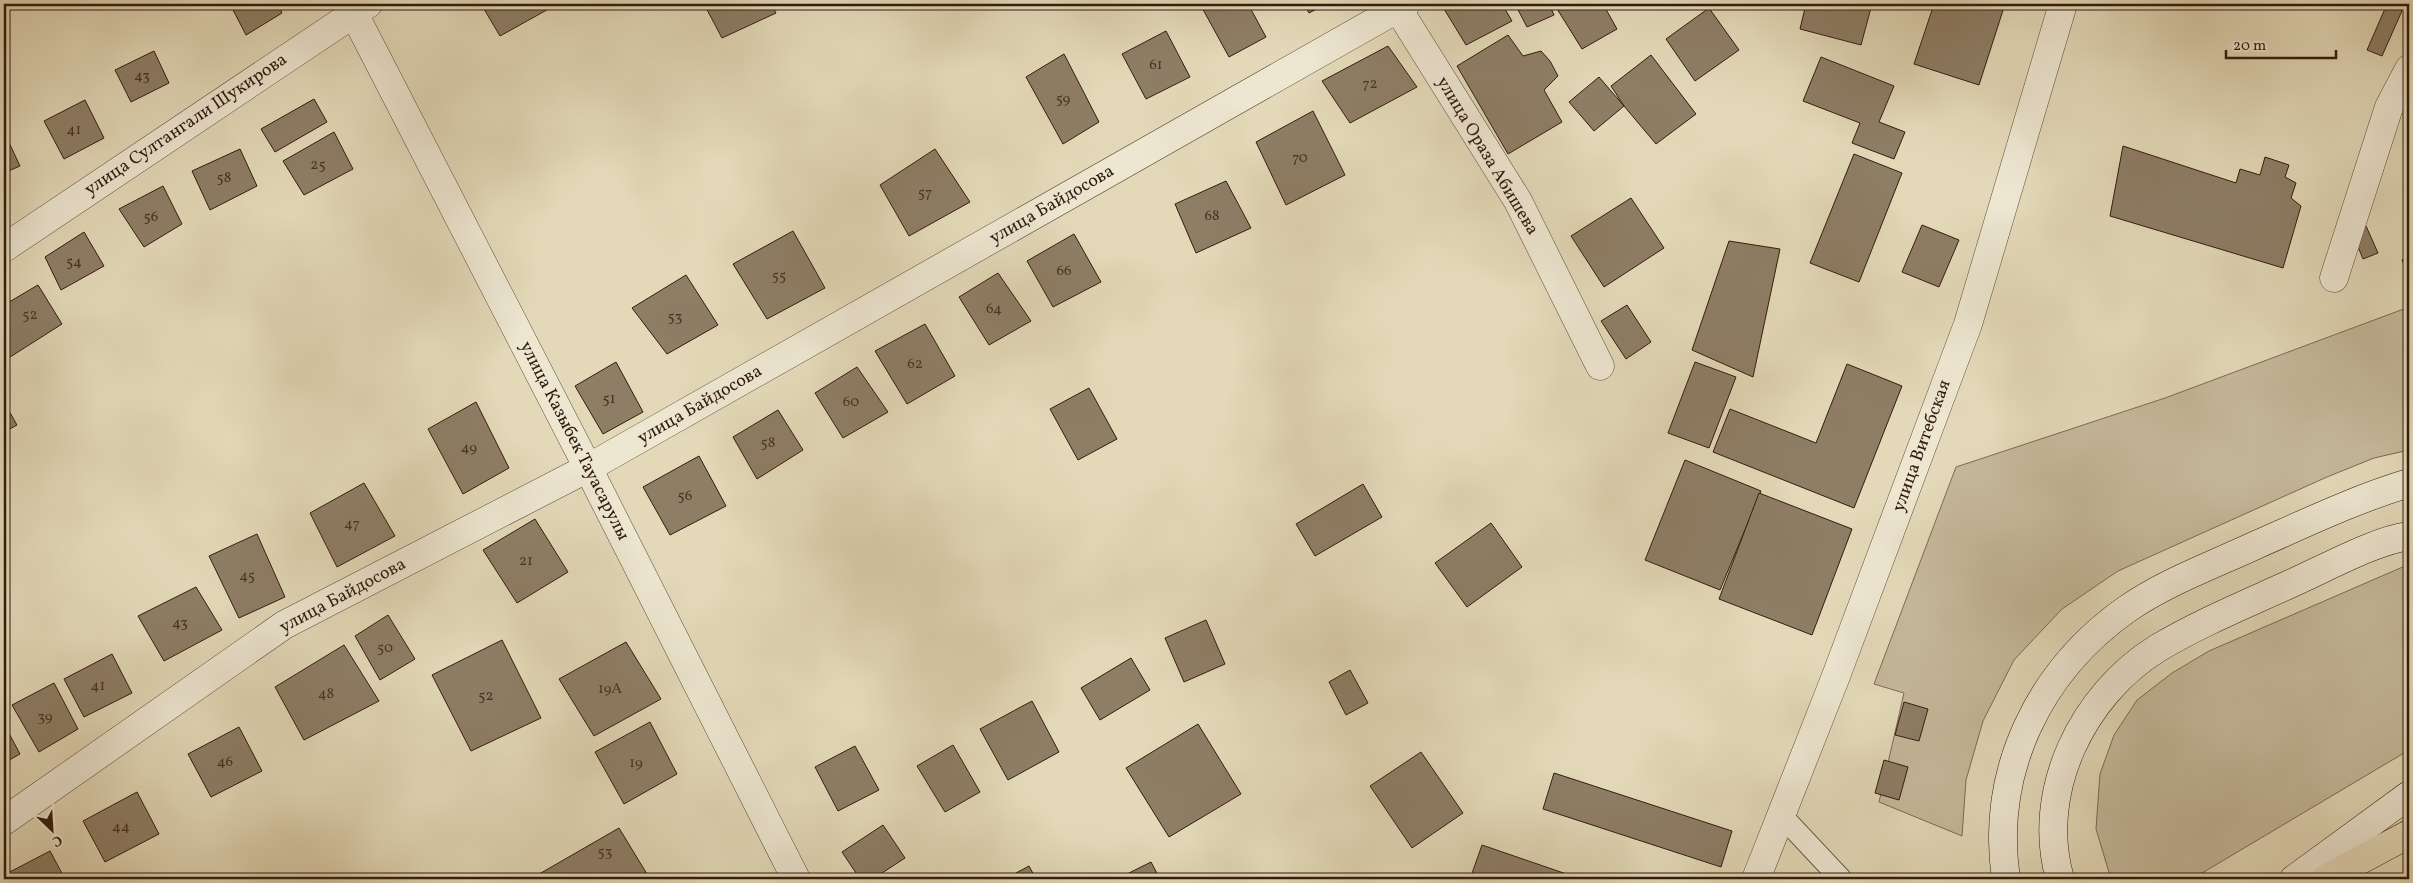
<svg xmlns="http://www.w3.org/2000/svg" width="2413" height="883" font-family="Vollkorn,serif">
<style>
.green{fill:#c5b99b;stroke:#7b6a54}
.building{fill:#8e7e66;stroke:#311c0e}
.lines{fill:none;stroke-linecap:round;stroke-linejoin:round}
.service-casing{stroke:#5e4b38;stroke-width:23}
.minor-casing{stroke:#5e4b38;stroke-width:29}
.tertiary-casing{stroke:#5e4b38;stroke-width:29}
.secondary-casing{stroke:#311c0e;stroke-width:29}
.primary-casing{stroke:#311c0e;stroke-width:29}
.service{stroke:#ede6d1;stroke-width:21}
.minor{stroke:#ede6d1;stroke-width:28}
.tertiary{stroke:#ede6d1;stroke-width:28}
.secondary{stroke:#ede6d1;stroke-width:28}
.primary{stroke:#e3d9b8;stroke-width:28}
.labels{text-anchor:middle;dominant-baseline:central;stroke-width:4;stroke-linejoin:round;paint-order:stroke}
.number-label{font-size:15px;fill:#483424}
.street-label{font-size:18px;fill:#311c0e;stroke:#ede6d1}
</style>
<rect width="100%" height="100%" fill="#e3d9b8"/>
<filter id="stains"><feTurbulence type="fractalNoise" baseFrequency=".004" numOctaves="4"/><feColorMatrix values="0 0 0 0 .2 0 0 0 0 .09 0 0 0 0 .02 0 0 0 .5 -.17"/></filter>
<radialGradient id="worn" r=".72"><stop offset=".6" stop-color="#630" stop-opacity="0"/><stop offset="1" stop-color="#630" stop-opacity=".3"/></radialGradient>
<g class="green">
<polygon points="2409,307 2409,450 2374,458 2327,477 2118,571 2062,609 2014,660 1983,721 1966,780 1962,836 1879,802 1904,693 1874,684 1956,467 2165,398"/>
<polygon points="2405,566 2409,566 2409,750 2192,879 2111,879 2096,829 2100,774 2114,735 2137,700 2172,673 2209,651"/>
</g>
<g class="building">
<polygon points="230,4 278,4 282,13 246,35"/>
<polygon points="481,4 552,4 554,6 500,36"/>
<polygon points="704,4 771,4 776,13 722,38"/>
<polygon points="1200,4 1248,4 1266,37 1229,57"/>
<polygon points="1304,4 1326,4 1309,13"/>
<polygon points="1441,4 1502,4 1512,21 1466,45"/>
<polygon points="1515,4 1549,4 1554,15 1527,27"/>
<polygon points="1554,4 1603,4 1617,29 1582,49"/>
<polygon points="1806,4 1872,4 1861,45 1800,29"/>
<polygon points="1934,4 2005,4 1979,85 1914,64"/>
<polygon points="2387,4 2405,4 2382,56 2367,50"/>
<polygon points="1709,8 1739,50 1695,81 1666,39"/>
<polygon points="1166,31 1190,77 1146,99 1122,54"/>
<polygon points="1508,35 1523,56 1541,51 1550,61 1558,76 1544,90 1562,122 1508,154 1457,66"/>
<polygon points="1388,46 1417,87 1350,123 1322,81"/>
<polygon points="154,51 169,83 131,102 115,70"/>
<polygon points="1064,54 1099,122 1063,144 1026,77"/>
<polygon points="1651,55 1696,114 1656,144 1624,106 1611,86"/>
<polygon points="1821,57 1894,86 1879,122 1905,132 1894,159 1852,143 1860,123 1803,101"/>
<polygon points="1599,77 1624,106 1594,131 1569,102"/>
<polygon points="314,99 327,122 275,152 261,129"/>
<polygon points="85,100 104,138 64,159 44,121"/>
<polygon points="1313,111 1345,175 1286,205 1256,142"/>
<polygon points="4,132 20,166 4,173"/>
<polygon points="334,132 353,169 304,195 283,161"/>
<polygon points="2123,146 2236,183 2240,169 2260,175 2265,157 2289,165 2285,177 2296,183 2291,198 2301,206 2283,268 2110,216"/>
<polygon points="240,149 257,186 210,210 192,171"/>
<polygon points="935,149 970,202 909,236 880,185"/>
<polygon points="1854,154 1902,173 1859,282 1810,263"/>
<polygon points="1226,181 1251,228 1196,253 1175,204"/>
<polygon points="163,186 182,224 144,247 119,209"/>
<polygon points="1631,198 1664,248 1604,287 1571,236"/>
<polygon points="1922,225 1959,240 1939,287 1902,272"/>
<polygon points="2366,226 2378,253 2363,259 2352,232"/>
<polygon points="793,231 825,288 767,319 733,264"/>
<polygon points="84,232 104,266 61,290 45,257"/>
<polygon points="1074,234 1101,282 1053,307 1027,261"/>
<polygon points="1729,241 1780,249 1753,377 1692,350"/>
<polygon points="2409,256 2409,277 2402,260"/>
<polygon points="998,273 1031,321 989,345 959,297"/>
<polygon points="686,275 718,325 667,354 632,308"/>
<polygon points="38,285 62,324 7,359 4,354 4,305"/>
<polygon points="1627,305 1651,342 1626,359 1601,321"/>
<polygon points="925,324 955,376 907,404 875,351"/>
<polygon points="616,362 643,412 603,434 575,386"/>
<polygon points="1695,362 1736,377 1709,448 1668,433"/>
<polygon points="1847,364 1902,386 1854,508 1713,452 1730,409 1816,443"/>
<polygon points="857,367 888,412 843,438 815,393"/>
<polygon points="1089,388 1117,439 1078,460 1050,409"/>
<polygon points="4,402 17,425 4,432"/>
<polygon points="476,402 509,468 463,494 428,429"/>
<polygon points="778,410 803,450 757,479 733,437"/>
<polygon points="699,456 726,506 670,535 643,487"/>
<polygon points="1685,460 1761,491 1720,590 1645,560"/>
<polygon points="364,483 395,536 337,567 310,513"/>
<polygon points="1363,484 1382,517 1315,556 1296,524"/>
<polygon points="1759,493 1852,529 1812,635 1719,599"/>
<polygon points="535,519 568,572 517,603 483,550"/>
<polygon points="1491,523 1522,567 1467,607 1435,563"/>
<polygon points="257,534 285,597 239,618 209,556"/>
<polygon points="196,587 222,630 164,661 138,616"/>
<polygon points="388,615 415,659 380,680 355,636"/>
<polygon points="1206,620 1225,664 1184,682 1165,638"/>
<polygon points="502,640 541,718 471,751 432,675"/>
<polygon points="626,642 661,699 594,736 559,679"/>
<polygon points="344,645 379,701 304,740 275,687"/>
<polygon points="112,654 132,693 84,717 64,679"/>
<polygon points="1131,658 1150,690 1100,720 1081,688"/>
<polygon points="1350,670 1368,703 1346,715 1329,682"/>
<polygon points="54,683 78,729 39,752 12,705"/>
<polygon points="1032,701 1059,752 1008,780 980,729"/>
<polygon points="1904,702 1928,709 1919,741 1895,735"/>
<polygon points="650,722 677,774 624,804 595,752"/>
<polygon points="4,724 20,754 4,763"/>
<polygon points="1198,724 1241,794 1169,837 1126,768"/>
<polygon points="239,727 262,771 211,797 188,754"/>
<polygon points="953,745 980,792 945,812 917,766"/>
<polygon points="855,746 879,790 838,811 815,767"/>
<polygon points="1421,752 1463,813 1412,848 1370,786"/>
<polygon points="1884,760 1908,767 1899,800 1875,793"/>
<polygon points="1554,773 1732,831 1721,867 1543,809"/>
<polygon points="137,792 159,834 105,862 83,821"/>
<polygon points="883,825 905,858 873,879 860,879 842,852"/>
<polygon points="619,828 650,879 536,879 534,877"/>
<polygon points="1482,845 1581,879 1470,879"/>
<polygon points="50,851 65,879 4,879 4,875"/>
<polygon points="1151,862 1160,879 1117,879"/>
<polygon points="1029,866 1036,879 1005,879"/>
</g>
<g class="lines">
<defs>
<polyline id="service" points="1781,815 1841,879"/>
<g id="minor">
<polyline points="1395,4 1518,201 1600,366"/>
<polyline points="4,248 368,4"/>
<polyline points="2334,278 2389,107 2409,69"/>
<polyline points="4,821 284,625 588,468 1406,4"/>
</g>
<g id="tertiary">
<polyline points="349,4 588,468 796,879"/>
<polyline points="1756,879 1836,676 1968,324 2063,4"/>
</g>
<g id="secondary">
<path d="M 2006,879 C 1990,771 2039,671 2127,609 C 2166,582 2213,565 2256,545 C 2306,523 2356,499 2409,483"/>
<path d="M 2060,879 C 2035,792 2082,695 2158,648 C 2200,623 2246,604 2290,584 C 2322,570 2376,540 2409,536"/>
<polyline points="2294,879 2409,795"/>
</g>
<polyline id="primary" points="2325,879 2409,834"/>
</defs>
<use href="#service" class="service-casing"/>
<use href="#minor" class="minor-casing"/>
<use href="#tertiary" class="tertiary-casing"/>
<use href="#secondary" class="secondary-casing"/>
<use href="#primary" class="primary-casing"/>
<use href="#service" class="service"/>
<use href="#minor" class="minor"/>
<use href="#tertiary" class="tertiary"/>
<use href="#secondary" class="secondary"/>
<use href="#primary" class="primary"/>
</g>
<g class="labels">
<g class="number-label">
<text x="1156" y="65">61</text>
<text x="142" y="76">43</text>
<text x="1370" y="84">72</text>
<text x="1063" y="99">59</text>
<text x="74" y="130">41</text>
<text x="1300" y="158">70</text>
<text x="318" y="165">25</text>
<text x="224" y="178">58</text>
<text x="925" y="193">57</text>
<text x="1212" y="216">68</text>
<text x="151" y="217">56</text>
<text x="74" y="262">54</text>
<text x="1064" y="271">66</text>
<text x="779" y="276">55</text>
<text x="994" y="309">64</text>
<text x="30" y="315">52</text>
<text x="675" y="317">53</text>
<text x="915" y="364">62</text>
<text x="609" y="399">51</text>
<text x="851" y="402">60</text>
<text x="768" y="443">58</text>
<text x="469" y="448">49</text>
<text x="685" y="496">56</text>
<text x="352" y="524">47</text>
<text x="526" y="561">21</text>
<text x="247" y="576">45</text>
<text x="180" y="623">43</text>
<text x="385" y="648">50</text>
<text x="98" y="686">41</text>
<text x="610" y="689">19А</text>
<text x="326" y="694">48</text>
<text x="486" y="696">52</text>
<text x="45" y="717">39</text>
<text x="225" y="762">46</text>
<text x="636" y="763">19</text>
<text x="121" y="827">44</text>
<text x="605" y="852">53</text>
</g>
<g class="street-label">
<text transform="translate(186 125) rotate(-34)">улица Султангали Шукирова</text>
<text transform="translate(1487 156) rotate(59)">улица Ораза Абишева</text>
<text transform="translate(1052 205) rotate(-30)">улица Байдосова</text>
<text transform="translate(700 405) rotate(-30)">улица Байдосова</text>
<text transform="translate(574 441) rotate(63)">улица Казыбек Тауасарулы</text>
<text transform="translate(1922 446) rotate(-70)">улица Витебская</text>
<text transform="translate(343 596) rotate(-28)">улица Байдосова</text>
</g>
</g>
<rect width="2413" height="883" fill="none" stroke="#e3d9b8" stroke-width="20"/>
<rect x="5" y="5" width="2403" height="873" fill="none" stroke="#311c0e" stroke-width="2.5"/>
<rect x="10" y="10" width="2393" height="863" fill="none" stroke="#311c0e"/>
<g transform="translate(52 830) rotate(155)" stroke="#ede6d1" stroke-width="4" paint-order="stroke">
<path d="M0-4L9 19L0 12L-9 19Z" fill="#311c0e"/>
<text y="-8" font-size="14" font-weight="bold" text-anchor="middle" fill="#311c0e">С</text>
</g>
<path d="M2226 50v8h110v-8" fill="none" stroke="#311c0e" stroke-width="2.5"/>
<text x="2233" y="50" font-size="15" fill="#311c0e" stroke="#ede6d1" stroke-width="4" paint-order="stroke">20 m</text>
<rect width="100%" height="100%" filter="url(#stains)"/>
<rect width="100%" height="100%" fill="url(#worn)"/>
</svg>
